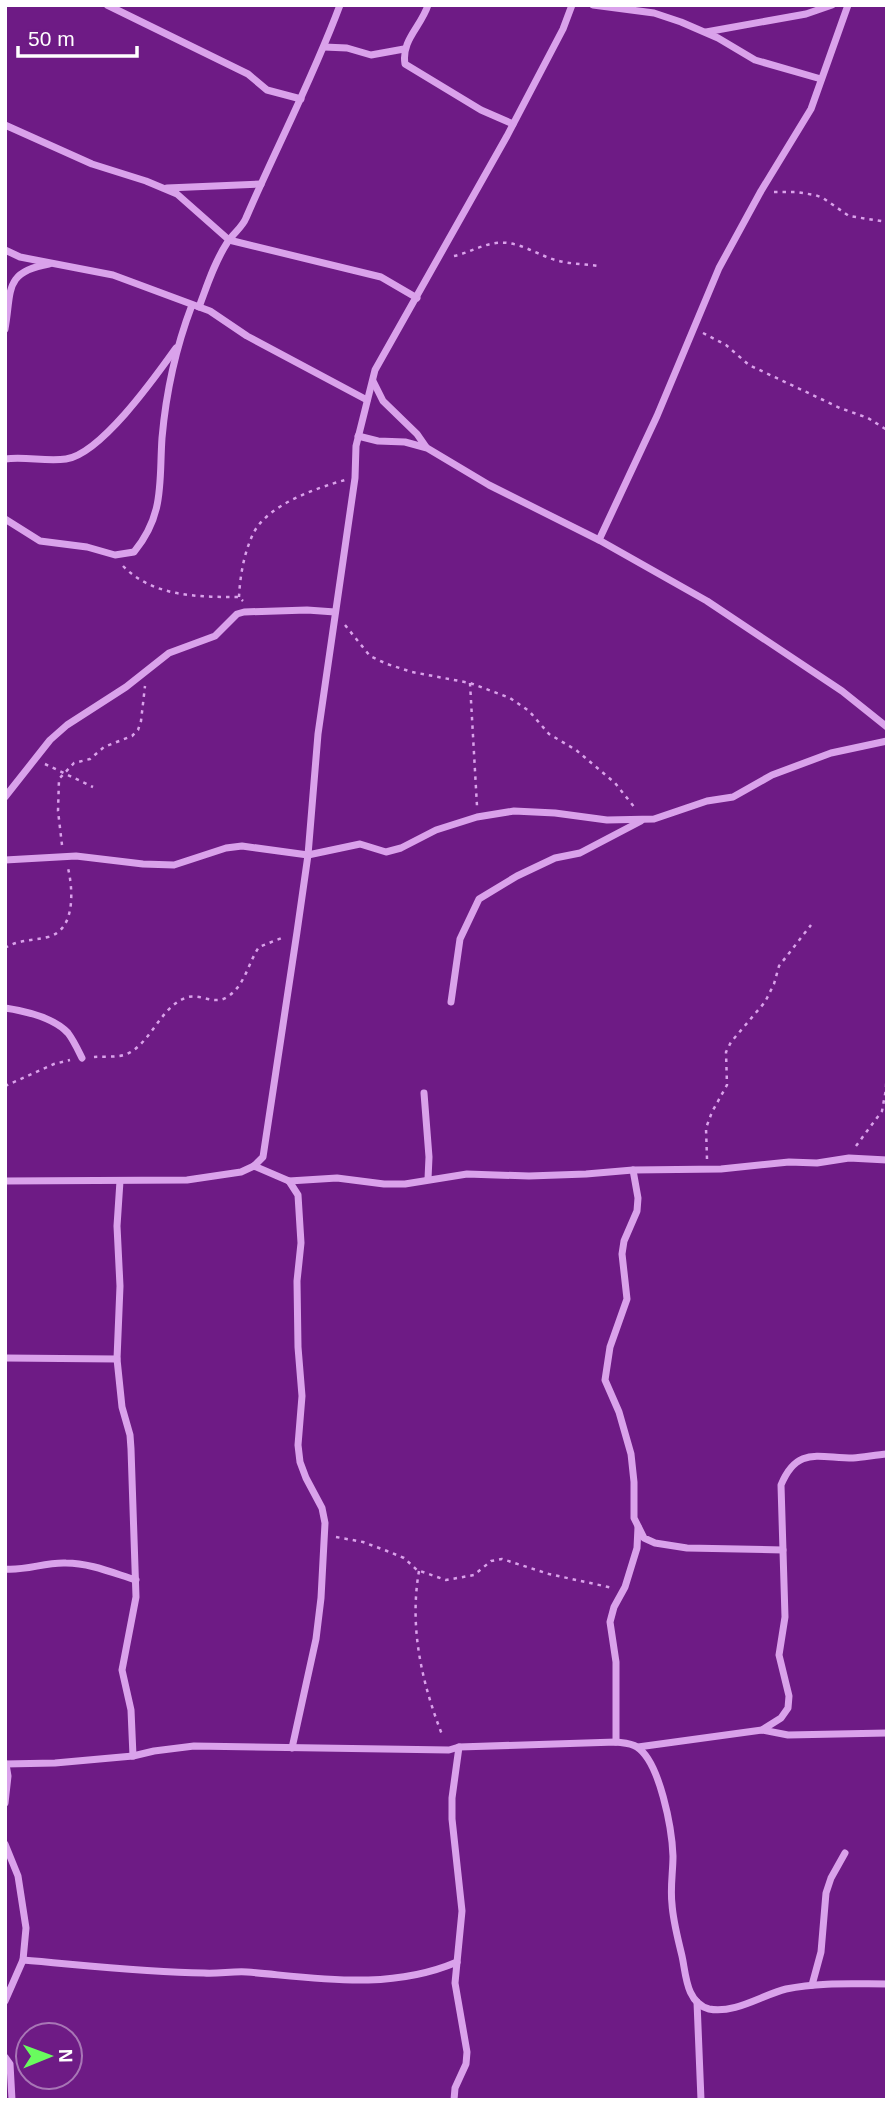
<svg xmlns="http://www.w3.org/2000/svg" width="892" height="2105" font-family="Arial,sans-serif">
<style>
.lines{fill:none;stroke-linecap:round;stroke-linejoin:round}
.path{stroke:#daa2eb;stroke-width:2.5;stroke-dasharray:3.5 5;stroke-linecap:butt}
.minor{stroke:#daa2eb;stroke-width:7}
</style>
<rect width="100%" height="100%" fill="#6e1b85"/>
<g class="lines">
<g class="path">
<polyline points="774,192 796,192 815,195 823,198 849,216 887,222"/>
<path d="M 454,256 C 468,253 481,245 496,243 C 519,240 538,256 559,261 C 571,264 585,264 598,266"/>
<polyline points="703,333 726,345 749,365 840,408 868,418 887,430"/>
<path d="M 123,566 C 153,597 198,597 239,597 L 243,601"/>
<path d="M 239,597 C 240,576 244,553 253,534 C 267,505 316,488 345,480"/>
<polyline points="345,625 370,656 387,664 412,672 470,683 510,698 529,711 549,734 576,750 615,783 635,808"/>
<polyline points="470,683 477,806"/>
<polyline points="45,764 93,787"/>
<polyline points="62,845 58,811 59,779 74,763 90,759 104,747 132,736 138,730 141,721 145,686"/>
<path d="M 5,948 C 20,939 32,941 48,937 C 76,930 73,889 68,868"/>
<path d="M 94,1057 C 104,1056 117,1058 127,1054 C 151,1043 160,1008 185,998 C 199,992 214,1006 227,997 C 245,986 248,963 259,947 L 284,937"/>
<polyline points="5,1086 54,1064 70,1060"/>
<polyline points="856,1146 882,1111 886,1089 887,1046"/>
<polyline points="707,1159 706,1128 712,1112 727,1085 726,1052 731,1042 765,1002 774,984 779,966 811,925"/>
<polyline points="336,1537 363,1542 387,1551 404,1558 417,1570 446,1580 474,1575 491,1561 502,1559 549,1574 613,1588"/>
<path d="M 419,1571 C 409,1628 422,1684 443,1737"/>
</g>
<g class="minor">
<polyline points="107,5 248,74 267,90 301,99"/>
<path d="M 428,5 C 421,27 401,40 405,64 L 481,110 L 513,124"/>
<polyline points="593,5 654,13 681,22 718,38 755,60 821,79"/>
<polyline points="706,32 806,14 832,5"/>
<polyline points="324,47 347,48 371,55 404,49"/>
<polyline points="5,125 92,164 146,181 177,194 229,240 381,277 417,298"/>
<polyline points="167,188 261,184"/>
<polyline points="5,250 20,257 113,275 210,311 247,336 367,400"/>
<path d="M 199,307 C 207,286 214,263 227,243 C 233,233 242,228 246,218 C 277,146 313,78 340,5"/>
<path d="M 5,329 C 12,291 3,272 49,264"/>
<polyline points="373,381 383,401 417,434 426,447"/>
<polyline points="358,436 378,441 405,442 427,448 489,485 599,540 707,601 842,691 887,727"/>
<path d="M 5,459 C 25,456 46,462 66,459 C 101,454 156,376 176,348"/>
<path d="M 5,519 L 40,541 L 87,547 L 115,555 L 134,552 C 165,514 159,482 162,438 C 166,393 176,347 192,305"/>
<polyline points="599,540 657,416 719,268 761,191 811,109 848,5"/>
<polyline points="5,797 50,740 67,725 126,687 169,653 215,636 237,614 244,612 307,610 335,612"/>
<polyline points="5,860 76,856 143,864 174,865 226,848 242,846 308,855 360,844 386,852 401,848 436,830 477,817 514,811 555,813 607,820 654,819 707,801 733,797 772,775 831,753 887,741"/>
<polyline points="451,1002 460,939 479,899 517,876 555,858 580,853 641,821"/>
<path d="M 5,1008 C 25,1011 54,1018 68,1033 C 74,1041 78,1050 82,1058"/>
<polyline points="424,1093 429,1157 428,1179"/>
<polyline points="254,1166 289,1181 298,1195 301,1243 297,1281 298,1347 302,1396 298,1445 300,1462 306,1478 322,1508 325,1523 321,1598 316,1639 292,1748"/>
<polyline points="633,1170 638,1198 637,1211 624,1241 622,1254 627,1299 610,1347 605,1380 619,1412 631,1454 634,1482 634,1518 644,1538 655,1543 687,1548 783,1550"/>
<polyline points="5,1181 187,1180 241,1172 254,1166 263,1157 297,932 308,855 318,734 355,478 356,446 375,370 507,136 563,29 572,5"/>
<polyline points="120,1181 117,1226 120,1286 117,1359 122,1407 130,1435 131,1449 136,1597 122,1670 131,1710 133,1756"/>
<polyline points="289,1181 337,1178 384,1184 405,1184 467,1174 529,1176 586,1174 633,1170 721,1169 789,1162 817,1163 849,1158 887,1160"/>
<polyline points="5,1358 117,1359"/>
<path d="M 5,1569 C 26,1571 45,1562 66,1563 C 90,1563 113,1573 136,1580"/>
<polyline points="762,1730 788,1735 887,1733"/>
<polyline points="616,1742 616,1662 610,1622 614,1607 625,1587 637,1548 638,1527"/>
<path d="M 638,1747 L 762,1730 L 781,1718 L 788,1708 L 789,1696 L 779,1655 L 785,1617 L 781,1485 C 797,1446 818,1458 853,1458 C 864,1457 876,1455 887,1454"/>
<path d="M 5,1764 L 55,1763 L 133,1756 L 154,1751 L 194,1746 L 449,1750 L 459,1747 L 616,1742 C 623,1743 631,1743 637,1747 C 660,1762 672,1829 673,1856 C 673,1872 670,1888 672,1904 C 673,1921 678,1939 682,1956 C 686,1974 686,2003 709,2009 C 735,2014 762,1995 786,1989 C 819,1982 853,1984 887,1984"/>
<polyline points="5,1803 8,1776 6,1764"/>
<polyline points="5,1844 18,1876 26,1928 23,1960 5,2001"/>
<path d="M 23,1960 C 83,1965 144,1972 204,1973 C 218,1974 233,1971 247,1972 C 318,1978 389,1991 457,1962"/>
<polyline points="812,1985 821,1952 826,1893 831,1878 845,1853"/>
<polyline points="697,2002 701,2100"/>
<polyline points="5,2057 10,2064 12,2100"/>
<polyline points="454,2100 455,2088 466,2064 467,2052 455,1983 462,1911 452,1819 452,1798 459,1747"/>
</g>
</g>
<rect width="892" height="2105" fill="none" stroke="#ffffff" stroke-width="14"/>
<g transform="translate(49 2056) rotate(89)"><circle r="33" fill="#6e1b85" stroke="#a876b6" stroke-width="2"/>
<path d="M0-5L12 26L0 18L-12 26Z" fill="#69fc5e"/>
<text y="-10" font-size="19" font-weight="bold" text-anchor="middle" fill="#ffffff">N</text>
</g>
<path d="M18 46v10h119v-10" fill="none" stroke="#ffffff" stroke-width="3.5"/>
<text x="28" y="46" font-size="21" fill="#ffffff" stroke="#6e1b85" stroke-width="5" paint-order="stroke">50 m</text>
</svg>
